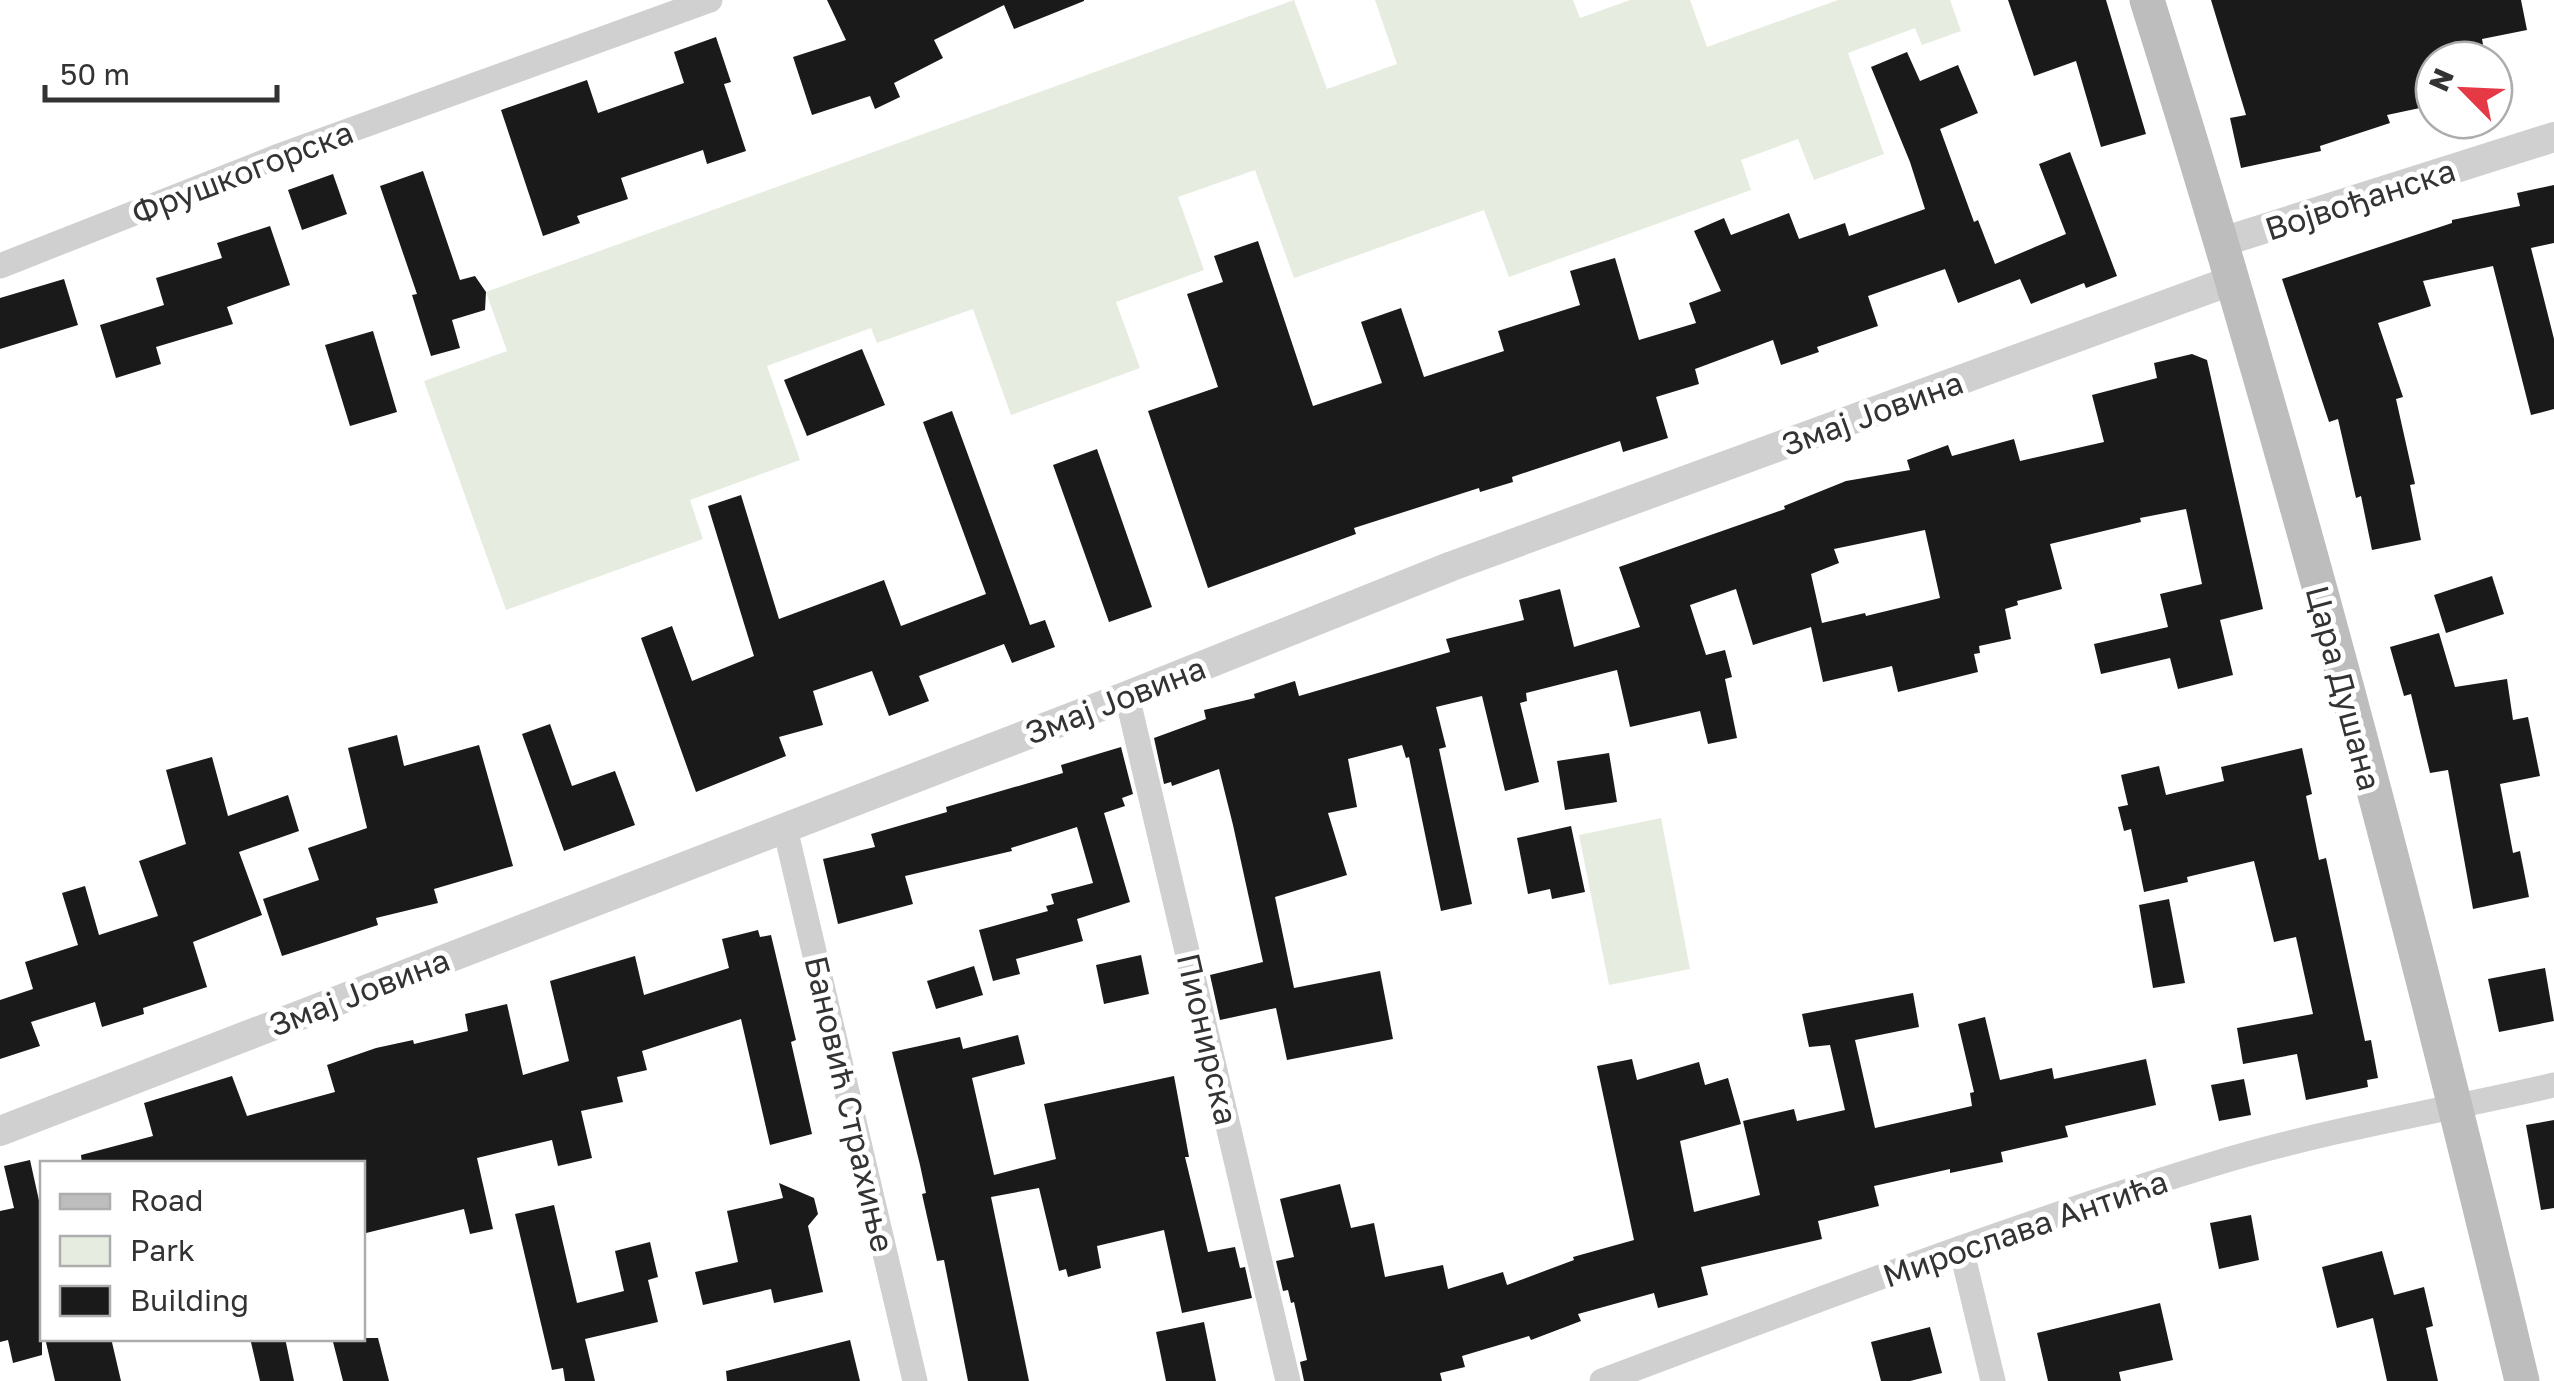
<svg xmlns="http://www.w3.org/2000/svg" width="2554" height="1381" font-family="'Golos Text',sans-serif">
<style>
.green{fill:#e6ecdf}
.building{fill:#1a1a1a;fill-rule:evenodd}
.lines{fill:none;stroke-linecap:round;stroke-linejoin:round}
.minor{stroke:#d0d0d0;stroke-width:25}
.tertiary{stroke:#d0d0d0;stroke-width:30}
.secondary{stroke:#bdbdbd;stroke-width:35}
.labels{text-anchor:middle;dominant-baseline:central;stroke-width:10;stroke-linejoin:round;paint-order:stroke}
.street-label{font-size:32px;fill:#333;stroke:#fff}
</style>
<rect width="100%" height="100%" fill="#fff"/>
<g class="green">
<polygon points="1294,0 1327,89 1397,64 1375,0 1573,0 1580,18 1630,0 1690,0 1707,47 1838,0 1950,0 1961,31 1922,45 1915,28 1848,53 1884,154 1814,180 1798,139 1741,160 1751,190 1509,277 1484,210 1294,278 1255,170 1178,197 1204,270 1116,302 1140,368 1011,415 973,309 877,343 871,328 767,366 800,460 690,500 703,539 506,610 424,381 507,351 486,292"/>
<polygon points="1661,818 1690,969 1609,985 1579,835"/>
</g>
<g class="building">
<polygon points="827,0 1084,0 1084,1 1014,29 1004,5 934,40 943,58 894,83 900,97 875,109 870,96 812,115 793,57 846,40"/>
<polygon points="2008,0 2106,0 2146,134 2101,147 2076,61 2034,76"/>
<polygon points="2211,0 2521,0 2527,30 2482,39 2486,60 2434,60 2434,105 2387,115 2390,123 2320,146 2321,151 2241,168 2230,118 2246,115"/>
<polygon points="716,37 731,82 724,84 746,151 707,164 703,150 621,178 628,199 577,216 580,223 543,236 501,110 587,80 598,113 684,83 674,52"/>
<polygon points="1907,52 1920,81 1958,65 1978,113 1940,129 1974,222 1978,220 1995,264 2066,234 2039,164 2070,152 2117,276 2086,288 2084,283 2031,304 2020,279 1958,303 1945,269 1868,296 1878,326 1817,347 1819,352 1781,365 1773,340 1695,369 1699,384 1656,397 1668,438 1623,452 1620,441 1512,477 1513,482 1480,492 1479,488 1354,528 1356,534 1208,588 1148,411 1218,387 1187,294 1223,282 1214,256 1258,241 1313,406 1382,383 1361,322 1401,308 1424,377 1504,351 1498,331 1580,305 1570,271 1615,258 1639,340 1696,323 1689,303 1721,291 1694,231 1724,218 1731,235 1789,213 1799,239 1845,223 1849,236 1925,209 1910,162 1871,67"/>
<polygon points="423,171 460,280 475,276 486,292 485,310 452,320 460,348 431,356 412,295 417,294 380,186"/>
<polygon points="333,174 347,214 302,230 288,190"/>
<polygon points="2554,185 2554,243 2531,248 2554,339 2554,409 2531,415 2493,266 2423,281 2431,306 2378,323 2403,397 2396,399 2415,484 2410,485 2421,540 2372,550 2361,496 2356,498 2338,419 2329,422 2282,279 2452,223 2452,220 2520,206 2517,193"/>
<polygon points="270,226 290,285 227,307 233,324 156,347 161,364 116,378 100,325 164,305 156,278 222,258 217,243"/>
<polygon points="64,279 78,325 0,349 0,298"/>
<polygon points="373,331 397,412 350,426 325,345"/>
<polygon points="862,349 885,405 807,436 784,380"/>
<path d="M 2192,354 L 2207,360 L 2263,609 L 2220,620 L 2233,675 L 2178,689 L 2170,658 L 2101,674 L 2094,644 L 2168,627 L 2160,594 L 2202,584 L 2186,509 L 2140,518 L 2141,522 L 2050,544 L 2062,589 L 2017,601 L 2018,605 L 2005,609 L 2011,639 L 1979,646 L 1980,653 L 1974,654 L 1978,672 L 1898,692 L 1892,666 L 1823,682 L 1811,627 L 1753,645 L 1736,589 L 1690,605 L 1706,655 L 1725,650 L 1732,677 L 1725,679 L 1737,738 L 1708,744 L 1700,711 L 1630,727 L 1617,670 L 1526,693 L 1527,701 L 1520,703 L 1539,782 L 1505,791 L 1482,696 L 1436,707 L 1446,747 L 1439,749 L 1472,904 L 1441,911 L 1409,757 L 1406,758 L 1402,745 L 1348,759 L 1357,807 L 1328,813 L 1347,875 L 1275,897 L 1294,988 L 1380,971 L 1393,1039 L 1287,1060 L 1276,1008 L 1220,1020 L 1210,975 L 1263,962 L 1233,825 L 1219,769 L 1172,786 L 1171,782 L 1164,784 L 1154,738 L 1206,719 L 1204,710 L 1255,698 L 1254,694 L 1295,681 L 1299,696 L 1450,652 L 1446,639 L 1524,620 L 1519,600 L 1560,589 L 1574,647 L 1640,627 L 1619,567 L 1785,509 L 1784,506 L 1846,481 L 1910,470 L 1907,460 L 1948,445 L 1952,456 L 2014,439 L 2020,461 L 2104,442 L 2092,395 L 2157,378 L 2154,363 ZM 1925,530 L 1940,598 L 1866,616 L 1865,613 L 1822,623 L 1811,574 L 1839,563 L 1834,549 Z"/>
<polygon points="952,411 1030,625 1045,620 1055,647 1012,663 1004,644 919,676 929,701 889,716 872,671 813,691 823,725 779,737 786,756 696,792 641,638 672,626 692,681 754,656 708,506 741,495 779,619 884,580 901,626 986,594 923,422"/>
<polygon points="1097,449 1152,607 1109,622 1053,465"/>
<polygon points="2492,576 2504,614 2446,633 2434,595"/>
<polygon points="2439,633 2455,687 2507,679 2513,720 2528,717 2540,776 2500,784 2513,853 2520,851 2529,897 2473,909 2448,770 2430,773 2411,694 2404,696 2390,647"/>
<polygon points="550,724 572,786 615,771 635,825 564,851 522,734"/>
<polygon points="397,735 404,766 479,745 513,866 434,889 438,903 376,918 378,925 282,956 263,899 319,880 308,848 367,828 348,748"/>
<polygon points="1121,747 1133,794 1122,798 1125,806 1104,813 1130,902 1077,919 1083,941 1016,959 1020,974 993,981 979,930 1048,911 1046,906 1054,904 1051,894 1093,883 1077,827 1011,848 1012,851 905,876 913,904 838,924 823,859 875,847 871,834 947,812 946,807 1063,773 1061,765"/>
<polygon points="2302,748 2312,794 2306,796 2319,860 2326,858 2365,1041 2371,1040 2378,1078 2367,1080 2368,1087 2306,1100 2297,1054 2243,1064 2237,1028 2313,1014 2296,937 2274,942 2254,861 2187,877 2188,882 2144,892 2131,829 2124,831 2118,807 2128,805 2121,775 2159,766 2166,795 2224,781 2221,767"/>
<polygon points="1609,753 1617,802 1565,810 1557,761"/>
<polygon points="212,757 228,816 288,795 299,831 239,852 262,915 193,942 207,987 143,1008 144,1014 102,1027 95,1002 31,1022 40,1046 0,1059 0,1000 33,989 25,962 78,945 62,893 85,886 99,935 158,916 139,861 186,844 166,770"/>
<polygon points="1571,826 1585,892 1552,899 1550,889 1528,894 1517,838"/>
<polygon points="2169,899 2185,983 2153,988 2139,905"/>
<polygon points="758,930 760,937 771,935 796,1040 791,1042 812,1134 770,1145 741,1019 642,1051 647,1070 617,1077 623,1102 581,1111 592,1158 558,1166 552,1140 477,1158 493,1229 470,1234 464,1209 362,1234 362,1164 82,1164 81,1155 153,1136 144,1103 232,1076 247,1116 335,1092 327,1065 376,1048 413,1040 414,1044 468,1031 465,1014 507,1004 523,1075 569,1061 550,981 635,956 644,995 729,968 722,939"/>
<polygon points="1141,955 1149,994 1104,1004 1096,965"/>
<polygon points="974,966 983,995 936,1009 927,981"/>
<polygon points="2545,968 2554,1021 2499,1032 2488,979"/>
<polygon points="1913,993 1919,1027 1855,1040 1875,1128 1972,1106 1970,1093 1974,1092 1958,1024 1985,1017 2000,1080 2052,1068 2054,1079 2146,1059 2156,1105 2065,1126 2068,1137 2001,1152 2003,1162 1950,1173 1950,1169 1874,1186 1879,1206 1818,1221 1822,1239 1701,1267 1708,1295 1658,1308 1654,1293 1578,1314 1581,1321 1531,1340 1529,1336 1462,1356 1465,1367 1440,1373 1442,1381 1304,1381 1300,1362 1307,1360 1294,1302 1291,1303 1288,1290 1283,1291 1276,1261 1294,1257 1280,1199 1340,1184 1351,1228 1374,1223 1385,1277 1443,1265 1448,1289 1503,1272 1507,1285 1574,1260 1573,1257 1634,1240 1597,1066 1632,1059 1637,1080 1699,1062 1705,1085 1728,1078 1741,1124 1680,1141 1694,1212 1760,1195 1743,1121 1794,1109 1797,1121 1845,1110 1830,1045 1809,1047 1802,1014"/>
<polygon points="1018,1035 1025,1064 972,1078 994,1175 1056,1159 1044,1104 1174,1076 1189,1157 1185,1157 1208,1252 1235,1247 1240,1268 1245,1267 1252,1298 1182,1313 1164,1230 1097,1246 1101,1268 1068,1277 1066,1269 1059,1271 1039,1188 991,1197 1029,1381 968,1381 944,1260 937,1261 922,1194 926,1193 920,1165 892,1052 960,1037 963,1049"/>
<polygon points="2244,1079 2251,1115 2219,1121 2211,1085"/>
<polygon points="2554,1120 2554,1208 2541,1210 2526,1125"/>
<polygon points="30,1160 42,1214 42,1355 13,1363 8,1340 0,1342 0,1211 14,1208 4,1166"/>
<polygon points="779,1183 814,1198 818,1214 808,1226 823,1292 774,1303 771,1289 703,1305 695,1272 738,1262 727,1211 783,1198"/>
<polygon points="554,1205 577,1303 624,1291 615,1251 650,1242 658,1277 648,1280 658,1322 585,1339 595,1381 565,1381 563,1368 552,1370 524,1252 515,1214"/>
<polygon points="2251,1215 2259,1260 2219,1269 2210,1223"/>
<polygon points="2382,1251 2394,1295 2424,1287 2433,1326 2426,1328 2438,1381 2387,1381 2373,1318 2337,1328 2322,1267"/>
<polygon points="2160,1303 2173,1360 2119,1372 2121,1381 2048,1381 2037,1333"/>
<polygon points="1204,1322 1216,1381 1166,1381 1156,1332"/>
<polygon points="1930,1327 1942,1373 1910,1381 1881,1381 1871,1342"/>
<polygon points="45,1338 111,1338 121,1381 55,1381"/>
<polygon points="250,1338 285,1338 294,1381 260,1381"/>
<polygon points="332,1338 378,1338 389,1381 343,1381"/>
<polygon points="850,1340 860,1381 727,1381 726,1371"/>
</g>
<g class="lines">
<g class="minor">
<polyline points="0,266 279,156 710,0"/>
<polyline points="1127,696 1288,1381"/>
<polyline points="785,828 915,1381"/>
<polyline points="1961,1248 1993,1381"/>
<path d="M 1602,1381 C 1810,1303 2017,1223 2230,1159 C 2336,1128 2446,1110 2554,1085"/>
</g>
<g class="tertiary">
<polyline points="2222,242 2554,137"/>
<polyline points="0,1131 1127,696 1452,566 2233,280"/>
</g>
<path class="secondary" d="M 2147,0 C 2290,455 2411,917 2522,1381"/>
</g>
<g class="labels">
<g class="street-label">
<text transform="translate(242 172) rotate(-21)">Фрушкогорска</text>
<text transform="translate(2360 199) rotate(-18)">Војвођанска</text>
<text transform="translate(1872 413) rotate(-20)">Змај Јовина</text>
<text transform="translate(2344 688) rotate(75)">Цара Душана</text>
<text transform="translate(1115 700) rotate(-21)">Змај Јовина</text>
<text transform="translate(359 992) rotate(-21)">Змај Јовина</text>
<text transform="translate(1208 1039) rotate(77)">Пионирска</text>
<text transform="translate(850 1104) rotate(77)">Бановић Страхиње</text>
<text transform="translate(2025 1228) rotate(-19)">Мирослава Антића</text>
</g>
</g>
<rect x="40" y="1161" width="325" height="180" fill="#ffffff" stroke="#adadad" stroke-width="2.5"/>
<rect x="60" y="1194" width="50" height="15" fill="#bdbdbd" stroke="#adadad" stroke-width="2.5"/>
<text x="130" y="1211" font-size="30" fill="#333333">Road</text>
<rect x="60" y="1236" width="50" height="30" fill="#e6ecdf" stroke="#adadad" stroke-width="2.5"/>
<text x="130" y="1261" font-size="30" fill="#333333">Park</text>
<rect x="60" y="1286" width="50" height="30" fill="#1a1a1a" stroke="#adadad" stroke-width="2.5"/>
<text x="130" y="1311" font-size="30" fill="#333333">Building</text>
<g transform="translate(2464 90) rotate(294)"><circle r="48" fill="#ffffff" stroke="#adadad" stroke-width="2.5"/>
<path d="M0-8L18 38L0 25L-18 38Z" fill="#e63946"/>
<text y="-15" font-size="28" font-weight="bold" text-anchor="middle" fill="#333333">N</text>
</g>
<path d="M45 85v15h232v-15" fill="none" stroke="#333333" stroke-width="5"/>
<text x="60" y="85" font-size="30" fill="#333333" stroke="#ffffff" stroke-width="8" paint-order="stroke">50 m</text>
</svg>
